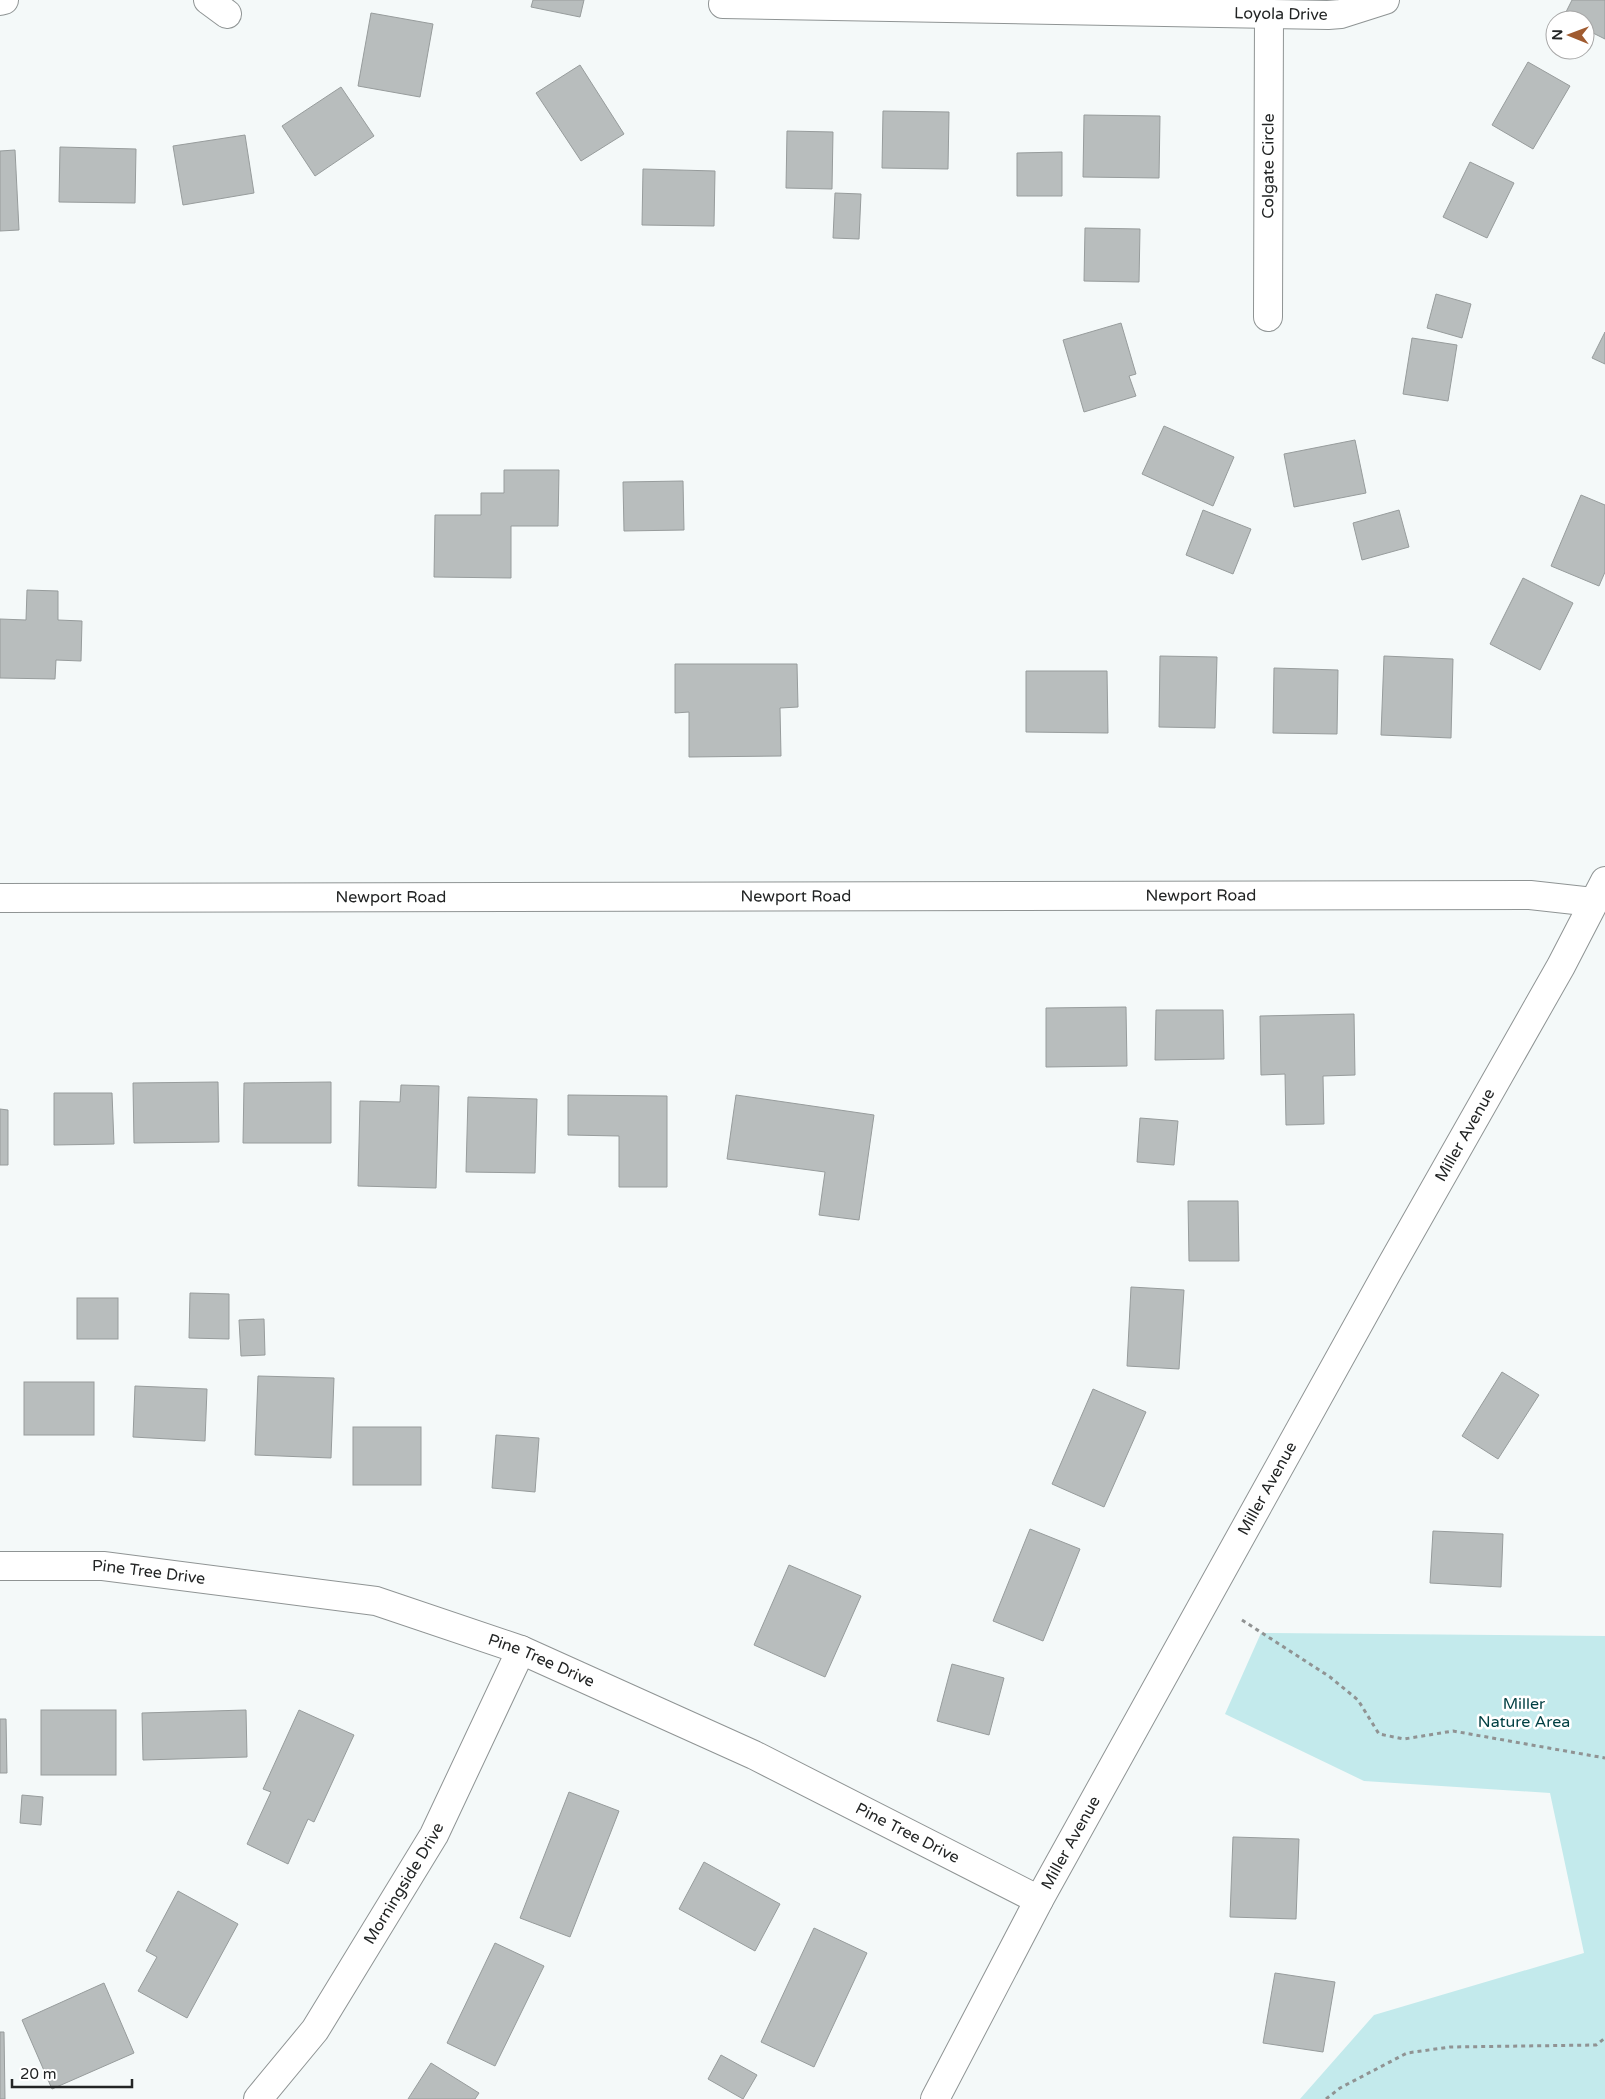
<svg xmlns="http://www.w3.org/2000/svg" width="1605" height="2099" font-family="'Varela Round',sans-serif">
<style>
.green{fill:#c3eaec}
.building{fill:#b8bdbd;stroke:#979c9c}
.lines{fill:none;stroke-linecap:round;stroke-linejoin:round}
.street-casing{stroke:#8f9494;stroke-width:30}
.secondary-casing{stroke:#8f9494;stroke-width:30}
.path{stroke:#909393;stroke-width:3;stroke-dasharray:4 4;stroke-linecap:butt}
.street{stroke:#fff;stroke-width:28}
.secondary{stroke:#fff;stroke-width:28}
.labels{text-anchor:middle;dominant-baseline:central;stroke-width:5;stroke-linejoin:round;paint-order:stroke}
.street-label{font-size:16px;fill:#222424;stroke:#fff}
.park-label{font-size:16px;fill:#003f42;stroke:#fff}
</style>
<rect width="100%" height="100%" fill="#f4f9f9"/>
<polygon class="green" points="1261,1633 1605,1636 1605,2099 1300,2099 1374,2015 1584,1953 1550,1793 1364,1781 1225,1714"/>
<g class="building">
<polygon points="533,0 584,0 580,17 531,7"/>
<polygon points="1572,0 1605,0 1605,39 1585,29 1585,20 1568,20 1563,18"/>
<polygon points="371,13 433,24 420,97 358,86"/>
<polygon points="1528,62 1570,86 1533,149 1492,125"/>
<polygon points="580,65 624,134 581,161 536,93"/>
<polygon points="341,87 374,136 315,176 282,126"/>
<polygon points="883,111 949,112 948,169 882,168"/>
<polygon points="1084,115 1160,116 1159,178 1083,177"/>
<polygon points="787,131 833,132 832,189 786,188"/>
<polygon points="245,135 254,193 183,205 173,146"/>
<polygon points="60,147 136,149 135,203 59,202"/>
<polygon points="15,150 19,230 0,231 0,151"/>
<polygon points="1062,152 1062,196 1017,196 1017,153"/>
<polygon points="1470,162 1514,183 1487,238 1443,217"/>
<polygon points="643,169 715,171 714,226 642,225"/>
<polygon points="835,193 861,194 859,239 833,238"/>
<polygon points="1085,228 1140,229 1139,282 1084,281"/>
<polygon points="1436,294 1471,304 1462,338 1427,328"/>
<polygon points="1121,323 1136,374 1129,376 1136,396 1084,412 1063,340"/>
<polygon points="1605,332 1605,364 1592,358"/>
<polygon points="1412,338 1457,345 1448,401 1403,394"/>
<polygon points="1164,426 1234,457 1213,506 1142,474"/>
<polygon points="1355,440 1366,493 1294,507 1284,454"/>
<polygon points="504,470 559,470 558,526 511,526 511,578 434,577 435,515 481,515 481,493 504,493"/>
<polygon points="683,481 684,530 624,531 623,482"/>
<polygon points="1581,495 1605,505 1605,572 1599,586 1551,566"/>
<polygon points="1203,510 1251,529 1233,574 1186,555"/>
<polygon points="1399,510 1409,547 1362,560 1353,523"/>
<polygon points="1523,578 1573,603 1540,670 1490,644"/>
<polygon points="27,590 58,591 58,620 82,621 81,661 56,660 55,679 0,678 0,619 26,620"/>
<polygon points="1160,656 1217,657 1215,728 1159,727"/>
<polygon points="1384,656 1453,659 1451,738 1381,735"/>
<polygon points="675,664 797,664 798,707 780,708 781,756 689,757 689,712 675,713"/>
<polygon points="1274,668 1338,670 1337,734 1273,733"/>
<polygon points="1026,671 1107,671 1108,733 1026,732"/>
<polygon points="1126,1007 1127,1066 1046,1067 1046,1008"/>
<polygon points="1156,1010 1223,1010 1224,1059 1155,1060"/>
<polygon points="1354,1014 1355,1075 1323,1076 1324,1124 1286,1125 1285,1074 1261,1075 1260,1016"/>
<polygon points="218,1082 219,1142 134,1143 133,1083"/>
<polygon points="331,1082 331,1143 243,1143 244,1083"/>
<polygon points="401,1085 439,1086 436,1188 358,1186 360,1101 400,1102"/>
<polygon points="54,1093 112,1093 114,1144 54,1145"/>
<polygon points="568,1095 667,1096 667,1187 619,1187 619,1136 568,1135"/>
<polygon points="736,1095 874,1115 859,1220 819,1215 825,1172 727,1159"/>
<polygon points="468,1097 537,1099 535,1173 466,1172"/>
<polygon points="0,1109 8,1110 8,1165 0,1165"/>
<polygon points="1140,1118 1178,1121 1174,1165 1137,1162"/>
<polygon points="1188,1201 1238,1201 1239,1261 1189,1261"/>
<polygon points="1131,1287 1184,1290 1179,1369 1127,1366"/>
<polygon points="190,1293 229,1294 229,1339 189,1338"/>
<rect x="77" y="1298" width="41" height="41"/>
<polygon points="264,1319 265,1355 241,1356 239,1320"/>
<polygon points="1502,1372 1539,1395 1498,1459 1462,1436"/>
<polygon points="258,1376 334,1378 331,1458 255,1455"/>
<rect x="24" y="1382" width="70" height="53"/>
<polygon points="135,1386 207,1389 205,1441 133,1437"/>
<polygon points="1093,1389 1146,1412 1104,1507 1052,1484"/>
<rect x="353" y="1427" width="68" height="58"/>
<polygon points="496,1435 539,1438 535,1492 492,1488"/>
<polygon points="1030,1529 1080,1549 1043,1641 993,1621"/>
<polygon points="1433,1531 1503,1534 1501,1587 1430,1583"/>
<polygon points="789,1565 861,1596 825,1677 754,1645"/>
<polygon points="952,1664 1004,1678 989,1735 937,1721"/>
<rect x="41" y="1710" width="75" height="65"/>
<polygon points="246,1710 247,1757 143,1760 142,1713"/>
<polygon points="299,1710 354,1735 314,1822 308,1819 288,1864 247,1844 271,1792 263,1789"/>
<polygon points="0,1719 6,1719 7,1773 0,1773"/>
<polygon points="569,1792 619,1811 570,1937 520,1918"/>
<polygon points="22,1795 43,1797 41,1825 20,1823"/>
<polygon points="1233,1837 1299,1839 1296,1919 1230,1917"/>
<polygon points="704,1862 780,1904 755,1951 679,1909"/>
<polygon points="178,1891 238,1924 187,2018 138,1991 157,1957 146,1951"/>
<polygon points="814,1928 867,1953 814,2067 761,2042"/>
<polygon points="495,1943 544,1966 495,2066 447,2043"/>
<polygon points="1275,1973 1335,1982 1323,2052 1263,2043"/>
<polygon points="104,1983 134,2053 52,2089 22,2020"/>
<polygon points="0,2032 4,2032 5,2099 0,2099"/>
<polygon points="721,2055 757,2075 743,2099 708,2079"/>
<polygon points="431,2063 479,2093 475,2099 408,2099"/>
</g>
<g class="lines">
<defs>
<g id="street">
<polyline points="208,0 227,14"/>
<polyline points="0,1 4,0"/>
<path id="s1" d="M 723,4 L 1328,15 L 1341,14 L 1385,0"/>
<path id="s2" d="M 1268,317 L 1269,15"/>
<path id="s3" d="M 0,1566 L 103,1566 L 376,1601 L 521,1650 L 754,1755 L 1039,1900"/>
<path id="s4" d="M 258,2099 L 315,2030 L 434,1835 L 521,1650"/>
</g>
<g id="secondary">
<path id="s5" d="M 0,898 L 1530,895 L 1593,902"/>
<path id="s6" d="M 935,2099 L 1039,1900 L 1388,1271 L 1561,966 L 1605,881"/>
</g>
</defs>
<use href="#street" class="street-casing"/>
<use href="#secondary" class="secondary-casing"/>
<g class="path">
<polyline points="1242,1620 1330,1677 1358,1700 1379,1734 1404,1739 1453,1731 1605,1758"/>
<polyline points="1326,2099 1340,2088 1407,2053 1450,2047 1596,2045 1605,2038"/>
</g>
<use href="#street" class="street"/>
<use href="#secondary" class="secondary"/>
</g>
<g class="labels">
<g class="street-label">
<text stroke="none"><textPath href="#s1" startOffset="558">Loyola Drive</textPath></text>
<text stroke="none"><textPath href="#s2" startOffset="151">Colgate Circle</textPath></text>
<text stroke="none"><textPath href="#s5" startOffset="1201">Newport Road</textPath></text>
<text stroke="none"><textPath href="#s5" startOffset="796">Newport Road</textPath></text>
<text stroke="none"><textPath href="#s5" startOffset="391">Newport Road</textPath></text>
<text stroke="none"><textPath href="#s6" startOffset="1100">Miller Avenue</textPath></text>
<text stroke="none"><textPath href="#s6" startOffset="695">Miller Avenue</textPath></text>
<text stroke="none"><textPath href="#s3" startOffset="149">Pine Tree Drive</textPath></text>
<text stroke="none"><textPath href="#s3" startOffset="554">Pine Tree Drive</textPath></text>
<text stroke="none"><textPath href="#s3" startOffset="959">Pine Tree Drive</textPath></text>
<text stroke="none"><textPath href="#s6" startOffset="290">Miller Avenue</textPath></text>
<text stroke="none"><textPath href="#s4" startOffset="261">Morningside Drive</textPath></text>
</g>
<g class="park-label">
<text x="1524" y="1704">Miller<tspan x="1524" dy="18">Nature Area</tspan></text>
</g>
</g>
<g transform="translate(1570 35) rotate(271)"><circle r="24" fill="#ffffff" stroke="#a7a7a7"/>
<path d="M0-4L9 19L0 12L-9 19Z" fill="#a05b30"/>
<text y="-8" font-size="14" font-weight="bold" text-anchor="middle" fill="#222424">N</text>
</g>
<path d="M12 2079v8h120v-8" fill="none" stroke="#222424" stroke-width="2.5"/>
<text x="20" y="2079" font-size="15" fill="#222424" stroke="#ffffff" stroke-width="4" paint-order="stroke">20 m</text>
</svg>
